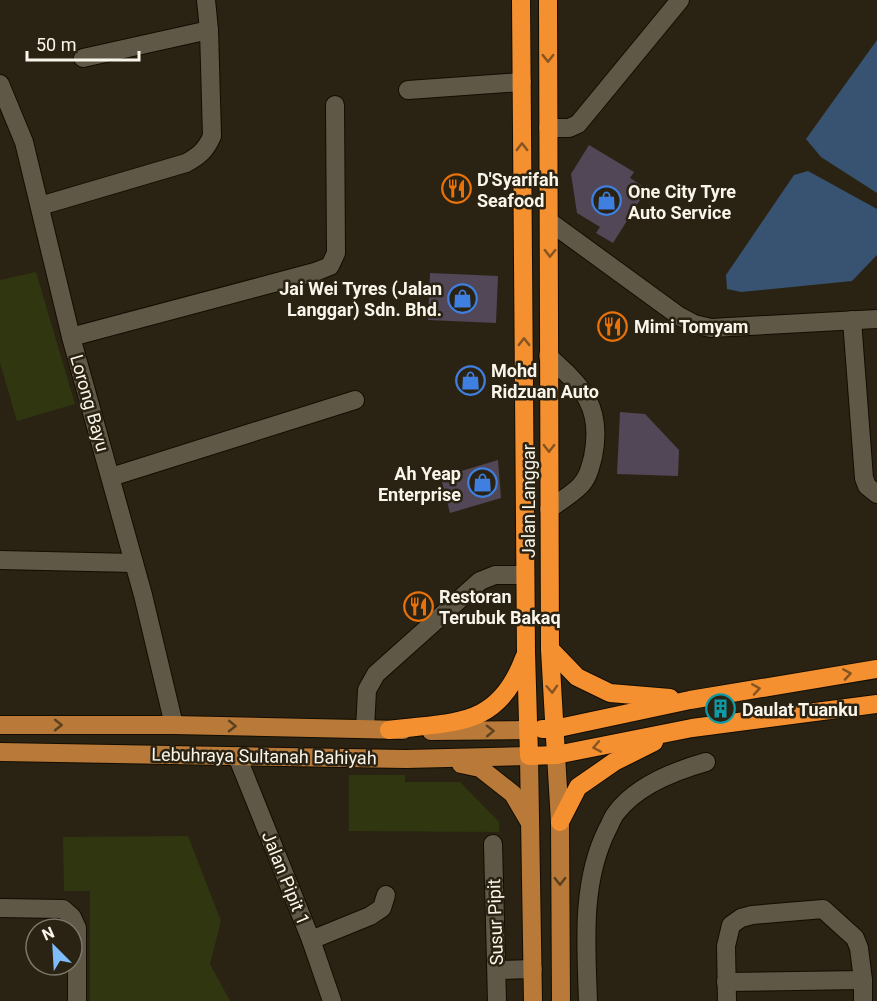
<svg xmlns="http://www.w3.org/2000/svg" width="877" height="1001" font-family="Roboto,sans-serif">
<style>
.green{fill:#30360f}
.water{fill:#375371}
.building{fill:#514757}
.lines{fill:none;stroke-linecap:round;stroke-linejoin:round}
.minor-casing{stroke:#130d01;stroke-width:20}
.major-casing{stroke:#130d01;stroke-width:20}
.highway-casing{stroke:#130d01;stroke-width:20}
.minor{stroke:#605847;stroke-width:18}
.major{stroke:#b97a39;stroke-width:18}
.highway{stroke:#f59030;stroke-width:18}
.oneway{stroke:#855420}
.oneway2{stroke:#5c4120}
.labels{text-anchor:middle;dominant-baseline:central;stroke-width:5;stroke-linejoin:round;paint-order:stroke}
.poi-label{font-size:18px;font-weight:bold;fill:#f9f5ea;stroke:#2a2313;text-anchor:start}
.street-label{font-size:18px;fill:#f9f5ea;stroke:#2a2313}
</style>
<rect width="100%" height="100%" fill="#2a2313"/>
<g class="green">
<polygon points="36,272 75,404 17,421 0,363 0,280"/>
<polygon points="349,775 405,775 405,782 460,782 499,822 499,832 349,831"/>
<polygon points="188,836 221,921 210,964 230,1001 90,1001 90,891 64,891 63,837"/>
</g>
<g class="water">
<polygon points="877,40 877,193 821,157 806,139"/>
<polygon points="808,171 877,209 877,255 852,281 741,292 727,289 726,275 794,175"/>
</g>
<g class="building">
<polygon points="589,145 634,172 630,178 647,189 613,243 596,233 600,227 577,213 571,174"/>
<polygon points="430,273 498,276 496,323 428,320"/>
<polygon points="620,412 645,414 679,450 678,476 617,474"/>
<polygon points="498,460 501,498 450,513 442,482 459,477 458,472"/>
</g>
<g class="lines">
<defs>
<g id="minor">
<polyline points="83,58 209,30"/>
<polyline points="0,84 24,142 71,337 143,595 174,725"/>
<polyline points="408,90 522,82"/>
<polyline points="548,128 569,128 578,124 680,0"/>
<path d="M 40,206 L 186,163 C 199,156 206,150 212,136 L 209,30 L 206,0"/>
<polyline points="550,222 679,316 694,324 711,328 877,319"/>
<polyline points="852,320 864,478 867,486 877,494"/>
<polyline points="71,337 315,272 330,266 336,253 335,105"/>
<path d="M 548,356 C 583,387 603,407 593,457 C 590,468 588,478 580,486 C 571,495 559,502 549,509"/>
<polyline points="111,477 355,400"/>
<polyline points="0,560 134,563"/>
<polyline points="365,729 367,690 376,674 480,581 495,575 525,575"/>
<polyline points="237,756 311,940 332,1001"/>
<polyline points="493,844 497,1001"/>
<polyline points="0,908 63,909 72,917 77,928 77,1001"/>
<polyline points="311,940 370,916 382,908 386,895"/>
<polyline points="497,970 533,969"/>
<polyline points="726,982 863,980"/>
<path d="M 588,1001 C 586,943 581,883 607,830 C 610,825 612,818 616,813 C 636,786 674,771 706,762"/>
<polyline points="727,1001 726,946 731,925 741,918 752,915 823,909 855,938 859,948 863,980 863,1001"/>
</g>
<g id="major">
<polyline points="0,725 174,725 403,730"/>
<polyline points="431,731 528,730"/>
<polyline points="0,752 406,759 529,756 533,1001"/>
<polyline points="556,755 560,822 561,1001"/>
<polyline points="461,764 480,768 513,794 530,823"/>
</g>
<g id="highway">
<polyline points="521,0 526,652 529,756 556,755 692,728 877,704"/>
<polyline points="548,0 550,649 556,755"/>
<polyline points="550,649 577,677 610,693 670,698"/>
<polyline points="542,729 554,729 690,700 877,669"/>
<path d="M 389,730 C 454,721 498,729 524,658"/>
<polyline points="560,822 578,787 614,762 654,742"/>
</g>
</defs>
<use href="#minor" class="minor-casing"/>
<use href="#major" class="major-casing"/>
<use href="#highway" class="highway-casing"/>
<use href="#minor" class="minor"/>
<use href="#major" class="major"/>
<use href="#highway" class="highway"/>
</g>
<defs><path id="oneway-chevron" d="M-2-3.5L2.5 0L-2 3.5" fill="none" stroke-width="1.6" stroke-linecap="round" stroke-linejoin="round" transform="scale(1.5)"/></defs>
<g class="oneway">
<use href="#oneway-chevron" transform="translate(548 58) rotate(90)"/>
<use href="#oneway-chevron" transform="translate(522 147) rotate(-90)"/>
<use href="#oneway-chevron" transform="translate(550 253) rotate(91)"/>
<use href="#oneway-chevron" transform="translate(524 342) rotate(-90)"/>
<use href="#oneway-chevron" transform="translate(549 448) rotate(90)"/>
<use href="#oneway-chevron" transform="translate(847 674) rotate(-9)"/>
<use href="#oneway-chevron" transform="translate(552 689) rotate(87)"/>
<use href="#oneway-chevron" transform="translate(756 689) rotate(-9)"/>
<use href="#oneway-chevron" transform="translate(597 747) rotate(169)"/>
</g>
<g class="oneway2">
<use href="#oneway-chevron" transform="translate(58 725)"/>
<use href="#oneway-chevron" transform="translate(232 726) rotate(1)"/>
<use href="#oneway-chevron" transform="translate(490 731) rotate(-1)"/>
<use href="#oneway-chevron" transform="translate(560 881) rotate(90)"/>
</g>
<defs>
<symbol id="restaurant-ring" viewBox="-11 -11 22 22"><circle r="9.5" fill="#2a2313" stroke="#e8710a" stroke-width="1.5"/><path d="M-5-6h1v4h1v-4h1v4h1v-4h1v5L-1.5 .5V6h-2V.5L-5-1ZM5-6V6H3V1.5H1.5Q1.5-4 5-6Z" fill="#e8710a"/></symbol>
<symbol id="shop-ring" viewBox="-11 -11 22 22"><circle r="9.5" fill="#2a2313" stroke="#3f7fe0" stroke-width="1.5"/><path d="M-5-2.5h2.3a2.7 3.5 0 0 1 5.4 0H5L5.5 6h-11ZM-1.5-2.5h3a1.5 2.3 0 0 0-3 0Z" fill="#3f7fe0"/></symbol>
<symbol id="building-ring" viewBox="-11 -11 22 22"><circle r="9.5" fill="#2a2313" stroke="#0f9aa8" stroke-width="1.5"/><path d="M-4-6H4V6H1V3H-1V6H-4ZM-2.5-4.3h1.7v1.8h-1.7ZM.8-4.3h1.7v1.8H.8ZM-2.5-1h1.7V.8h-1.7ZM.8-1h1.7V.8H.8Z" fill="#0f9aa8"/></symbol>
</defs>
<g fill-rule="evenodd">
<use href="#restaurant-ring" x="440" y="172" width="33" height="33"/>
<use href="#shop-ring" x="590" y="184" width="33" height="33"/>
<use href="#shop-ring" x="446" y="282" width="33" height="33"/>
<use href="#restaurant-ring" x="596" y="310" width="33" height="33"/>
<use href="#shop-ring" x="454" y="364" width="33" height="33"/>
<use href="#shop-ring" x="466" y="466" width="33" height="33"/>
<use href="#restaurant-ring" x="402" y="590" width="33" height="33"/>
<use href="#building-ring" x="704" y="692" width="33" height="33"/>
</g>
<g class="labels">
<g class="poi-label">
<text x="477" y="179">D'Syarifah<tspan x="477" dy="21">Seafood</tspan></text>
<text x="628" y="191">One City Tyre<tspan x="628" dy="21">Auto Service</tspan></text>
<text x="442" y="288" text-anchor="end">Jai Wei Tyres (Jalan<tspan x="442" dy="21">Langgar) Sdn. Bhd.</tspan></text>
<text x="634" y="326">Mimi Tomyam</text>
<text x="491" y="370">Mohd<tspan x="491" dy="21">Ridzuan Auto</tspan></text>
<text x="461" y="473" text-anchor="end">Ah Yeap<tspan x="461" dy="21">Enterprise</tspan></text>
<text x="439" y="596">Restoran<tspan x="439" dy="21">Terubuk Bakaq</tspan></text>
<text x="742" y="709">Daulat Tuanku</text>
</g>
<g class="street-label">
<text transform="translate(90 403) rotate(74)">Lorong Bayu</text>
<text transform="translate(528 501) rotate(-90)">Jalan Langgar</text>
<text transform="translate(264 756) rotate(1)">Lebuhraya Sultanah Bahiyah</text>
<text transform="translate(286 878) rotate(68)">Jalan Pipit 1</text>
<text transform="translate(495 922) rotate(-92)">Susur Pipit</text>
</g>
</g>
<g transform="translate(54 947) rotate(336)"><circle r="28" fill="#2a2313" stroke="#7d7769" stroke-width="1.5"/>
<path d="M0-4.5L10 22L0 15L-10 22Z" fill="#7ebdf9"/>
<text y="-9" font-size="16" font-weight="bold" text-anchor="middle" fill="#f9f5ea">N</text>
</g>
<path d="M27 51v9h112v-9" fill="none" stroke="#f9f5ea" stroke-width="3"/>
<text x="36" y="51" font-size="18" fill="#f9f5ea" stroke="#2a2313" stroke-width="4.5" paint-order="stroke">50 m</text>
</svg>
